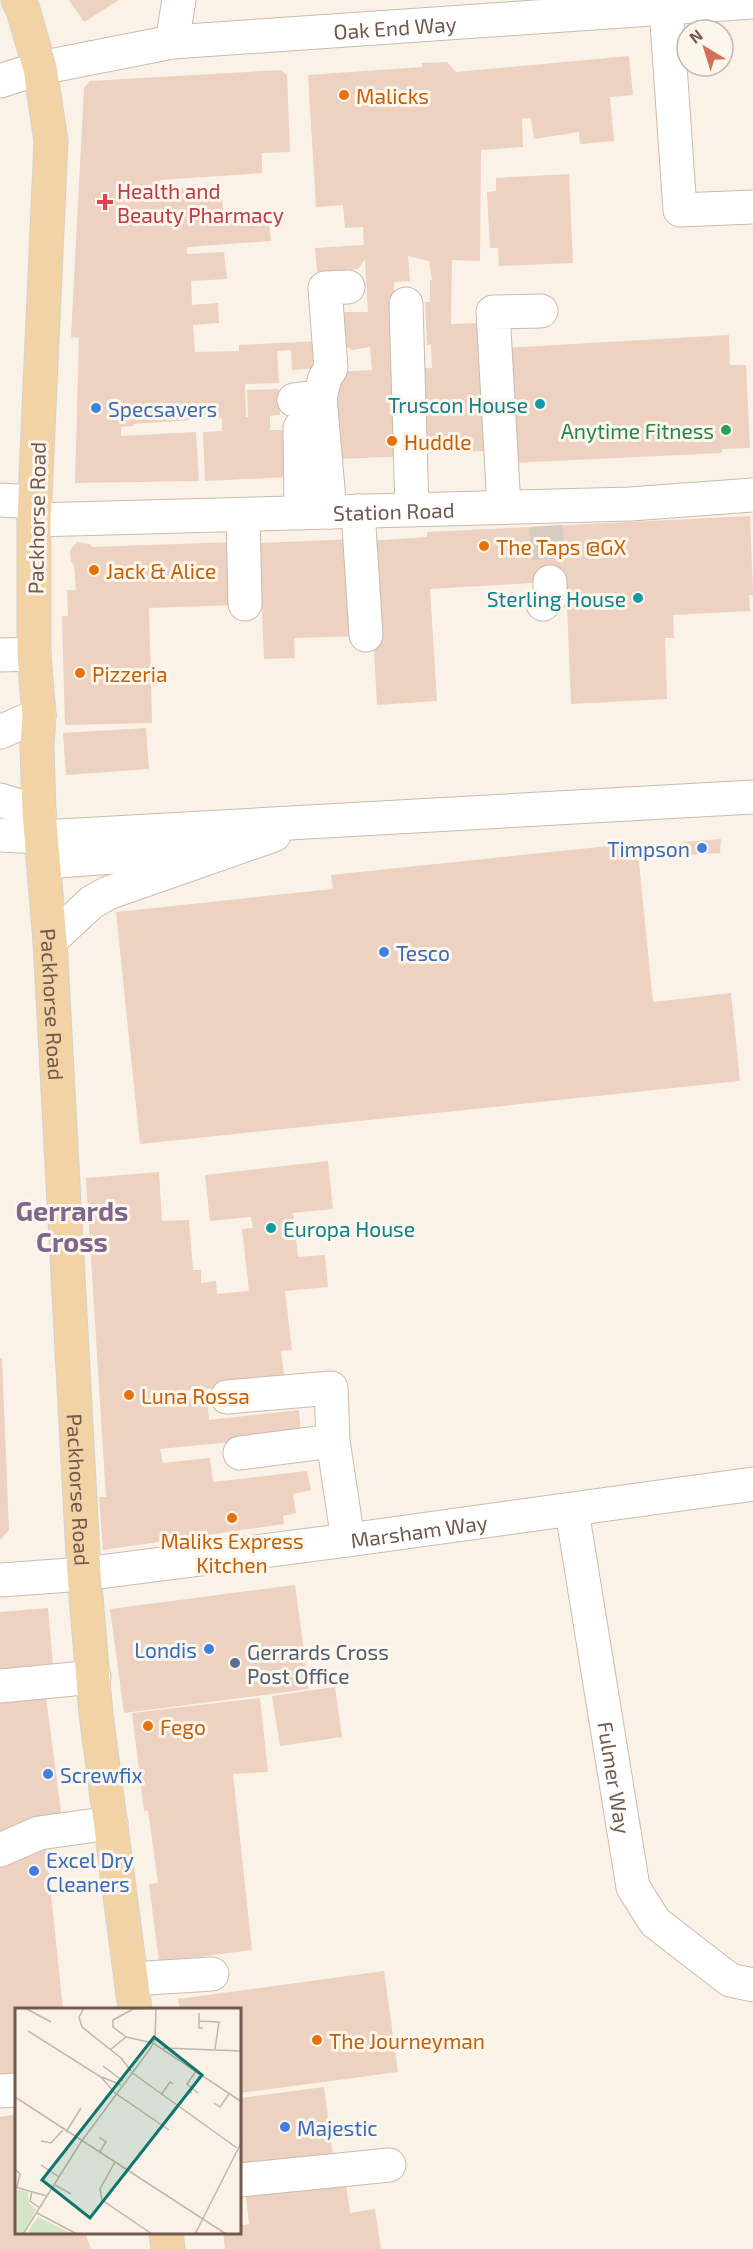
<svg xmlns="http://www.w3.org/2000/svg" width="753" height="2249" font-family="'Exo 2',sans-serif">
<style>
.building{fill:#edd1c1}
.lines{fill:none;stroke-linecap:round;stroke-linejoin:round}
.minor-tunnel{stroke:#d8ccc1;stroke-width:33;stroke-dasharray:33 16;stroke-linecap:butt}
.minor-casing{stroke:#cbbaae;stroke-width:35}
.major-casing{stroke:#d7d1cd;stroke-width:35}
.minor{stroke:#fff;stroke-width:33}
.major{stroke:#f2d3a5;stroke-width:33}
.food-dot{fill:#e8710a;stroke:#fdf6ec;stroke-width:2}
.health-dot{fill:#e0444e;stroke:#fdf6ec;stroke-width:2}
.culture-dot{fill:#0f9aa8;stroke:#fdf6ec;stroke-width:2}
.shop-dot{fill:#3f7fe0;stroke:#fdf6ec;stroke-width:2}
.leisure-dot{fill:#2e9e5b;stroke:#fdf6ec;stroke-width:2}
.service-dot{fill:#5c6f8a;stroke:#fdf6ec;stroke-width:2}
.labels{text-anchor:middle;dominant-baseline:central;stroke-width:6;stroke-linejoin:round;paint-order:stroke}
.street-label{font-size:21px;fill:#71594e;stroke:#fdf6ec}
.food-label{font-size:21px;fill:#c56008;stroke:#fdf6ec;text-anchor:start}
.health-label{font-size:21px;fill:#be3a42;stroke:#fdf6ec;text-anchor:start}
.culture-label{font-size:21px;fill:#0d838f;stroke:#fdf6ec;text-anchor:end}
.shop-label{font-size:21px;fill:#366cbe;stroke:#fdf6ec;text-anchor:start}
.leisure-label{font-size:21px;fill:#27864d;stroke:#fdf6ec;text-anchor:end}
.service-label{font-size:21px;fill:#4e5e75;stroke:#fdf6ec;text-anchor:start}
.district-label{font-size:27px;font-weight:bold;fill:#7e668d;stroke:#fdf6ec}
.inset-road{fill:none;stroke:#c3b5aa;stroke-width:1.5}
.view{fill:#0f766e;fill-opacity:0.15;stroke:#0f766e;stroke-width:3}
.inset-edge{fill:none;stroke:#71594e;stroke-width:3}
</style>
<rect width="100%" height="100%" fill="#faf2e7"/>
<g class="building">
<polygon points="69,0 119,0 84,22"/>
<polygon points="629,56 633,95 610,97 614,141 580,144 579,132 534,139 531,118 522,119 523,147 481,150 480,261 452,260 451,324 483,323 491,451 423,453 420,368 432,368 431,344 427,345 425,302 430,302 430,280 432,280 429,261 408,256 410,281 394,282 398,368 410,456 339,459 335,372 372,370 370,347 352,350 346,346 344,312 368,312 365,259 358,269 317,272 315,248 364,245 363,227 345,228 343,205 316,207 308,75 422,67 422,63 447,62 456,72"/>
<polygon points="281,70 287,75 290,152 262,153 262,173 160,180 160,188 221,187 224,221 268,216 271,241 187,247 187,254 224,252 227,279 191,281 192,305 218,303 219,323 193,325 195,352 239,351 239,345 320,341 321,368 292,370 291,350 277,351 279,383 245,384 246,417 248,417 247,390 279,389 280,415 254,417 270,416 270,430 288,430 290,477 205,481 203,432 222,431 222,418 133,424 133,426 121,427 121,436 196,432 199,481 75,483 79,338 71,337 84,88 90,81"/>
<polygon points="569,174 573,263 499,266 498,248 490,248 487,192 496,191 496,178"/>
<polygon points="729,335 730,365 746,365 750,448 722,449 722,453 511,463 505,348"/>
<polygon points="750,516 753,595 749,595 750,611 673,615 674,638 665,638 667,699 571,704 566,581 430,589 437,701 377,705 368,541 427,537 427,532"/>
<polygon points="355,539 359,636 294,638 295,658 264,659 259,543"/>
<polygon points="77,542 89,544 93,547 234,542 236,605 149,608 152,723 65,725 62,616 68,616 67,590 76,590 74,565 71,561 70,550"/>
<polygon points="146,728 149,769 66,775 63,733"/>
<polygon points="721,839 720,853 685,855 683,842"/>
<polygon points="637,843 653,1002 731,993 740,1081 140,1144 116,912 333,889 331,875"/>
<polygon points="328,1161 333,1209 293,1213 298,1257 325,1255 328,1287 285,1291 292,1350 281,1351 285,1382 157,1393 158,1402 207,1398 209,1420 299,1410 301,1435 160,1449 163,1463 210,1458 213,1482 307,1471 311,1490 293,1494 296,1513 283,1516 284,1524 103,1550 99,1497 106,1497 86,1178 159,1172 162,1221 189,1220 193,1270 201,1270 201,1283 216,1281 217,1294 249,1291 242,1229 253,1228 251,1217 210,1221 205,1175"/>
<polygon points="0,1358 2,1358 9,1530 0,1540"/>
<polygon points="295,1585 309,1689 124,1713 110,1609"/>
<polygon points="48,1608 54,1678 0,1684 0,1612"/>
<polygon points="335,1687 342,1737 280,1746 272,1696"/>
<polygon points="46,1697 62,1820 0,1842 0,1700"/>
<polygon points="260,1698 268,1772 233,1774 252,1950 159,1962 149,1884 158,1883 148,1810 144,1811 132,1713"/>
<polygon points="46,1846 63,2009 16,2009 16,2080 0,2081 0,1864"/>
<polygon points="384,1971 398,2072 240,2093 240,2009 180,2009 178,1999"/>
<polygon points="324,2087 333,2155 240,2167 240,2098"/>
<polygon points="16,2114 16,2232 85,2232 91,2249 0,2249 0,2117"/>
<polygon points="346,2184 350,2213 375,2209 381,2249 225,2249 223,2232 240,2232 240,2226 249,2224 246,2197"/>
</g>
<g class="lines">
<polyline class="minor-tunnel" points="546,526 550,582"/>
<defs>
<g id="minor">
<polyline points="666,8 680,210 753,207"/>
<polyline points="172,42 179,0"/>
<path id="s1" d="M 0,81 L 40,68 L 172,42 L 753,2"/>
<polyline points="406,304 412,510"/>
<polyline points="320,397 325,378 331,368 325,288 348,287"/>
<polyline points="294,400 320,397 330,512"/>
<polyline points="300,428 301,513"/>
<polyline points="0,500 35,502"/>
<polyline points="504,507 493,312 541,311"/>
<polyline points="358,511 366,635"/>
<polyline points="243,515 245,604"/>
<path id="s2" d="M 34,520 L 630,504 L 753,495"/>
<polyline points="543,604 550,597 550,582"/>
<polyline points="0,655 34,654"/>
<polyline points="0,732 39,715"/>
<polyline points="0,800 39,812"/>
<polyline points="0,835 42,837 753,797"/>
<polyline points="44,862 194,851"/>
<polyline points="50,941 92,902 108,893 274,835"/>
<polyline points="227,1397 331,1388 333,1441 348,1540"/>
<polyline points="240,1453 333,1441"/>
<path id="s3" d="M 572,1511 L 633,1887 L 655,1922 L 730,1980 L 753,1985"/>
<path id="s4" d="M 0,1580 L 84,1574 L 348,1540 L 753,1484"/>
<polyline points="0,1686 94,1677"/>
<polyline points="0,1850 39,1833 111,1823"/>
<polyline points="131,1979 212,1974"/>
<polyline points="0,2091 16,2090"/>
<polyline points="240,2180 389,2165"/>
</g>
<g id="major">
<path id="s5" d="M 18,0 L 23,10 L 40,68 L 51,141 L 34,520 L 34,654 L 39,715 L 37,746 L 39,812 L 50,941 L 84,1574 L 96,1714 L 135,2009"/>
<polyline points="166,2232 168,2249"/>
</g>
</defs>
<use href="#minor" class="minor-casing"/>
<use href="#major" class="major-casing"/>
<use href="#minor" class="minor"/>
<use href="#major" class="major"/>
</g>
<g class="food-dot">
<circle cx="344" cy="95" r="6"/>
<circle cx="392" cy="441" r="6"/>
<circle cx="484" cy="546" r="6"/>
<circle cx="94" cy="570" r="6"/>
<circle cx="80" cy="673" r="6"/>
<circle cx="129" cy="1395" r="6"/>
<circle cx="232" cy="1518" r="6"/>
<circle cx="148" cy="1726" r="6"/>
<circle cx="317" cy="2040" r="6"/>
</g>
<path class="health-dot" d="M102 193h6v6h6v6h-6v6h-6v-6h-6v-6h6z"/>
<g class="culture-dot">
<circle cx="540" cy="404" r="6"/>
<circle cx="638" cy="598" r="6"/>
<circle cx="271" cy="1228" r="6"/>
</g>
<g class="shop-dot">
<circle cx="96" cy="408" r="6"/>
<circle cx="702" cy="848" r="6"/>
<circle cx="384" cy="952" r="6"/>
<circle cx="209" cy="1649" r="6"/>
<circle cx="48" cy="1774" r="6"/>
<circle cx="34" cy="1871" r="6"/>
<circle cx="285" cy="2127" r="6"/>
</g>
<circle class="leisure-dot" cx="726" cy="430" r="6"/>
<circle class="service-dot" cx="235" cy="1663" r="6"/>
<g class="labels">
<g class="street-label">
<text stroke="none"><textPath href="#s1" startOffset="400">Oak End Way</textPath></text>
<text stroke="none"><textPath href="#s2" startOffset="360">Station Road</textPath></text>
<text transform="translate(36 518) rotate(-89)">Packhorse Road</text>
<text stroke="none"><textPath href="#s5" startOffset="1010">Packhorse Road</textPath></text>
<text stroke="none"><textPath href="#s5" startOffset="1496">Packhorse Road</textPath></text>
<text stroke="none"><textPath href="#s4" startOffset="422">Marsham Way</textPath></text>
<text stroke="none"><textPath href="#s3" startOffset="270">Fulmer Way</textPath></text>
</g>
<g class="food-label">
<text x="356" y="95">Malicks</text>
<text x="404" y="441">Huddle</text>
<text x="496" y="546">The Taps @GX</text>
<text x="106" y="570">Jack &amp; Alice</text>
<text x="92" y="673">Pizzeria</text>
<text x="141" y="1395">Luna Rossa</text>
<text x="232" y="1540" text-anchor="middle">Maliks Express<tspan x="232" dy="24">Kitchen</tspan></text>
<text x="160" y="1726">Fego</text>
<text x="329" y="2040">The Journeyman</text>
</g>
<g class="health-label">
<text x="117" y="190">Health and<tspan x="117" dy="24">Beauty Pharmacy</tspan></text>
</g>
<g class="culture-label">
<text x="528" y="404">Truscon House</text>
<text x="626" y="598">Sterling House</text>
<text x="283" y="1228" text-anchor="start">Europa House</text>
</g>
<g class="shop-label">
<text x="108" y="408">Specsavers</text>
<text x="690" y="848" text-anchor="end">Timpson</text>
<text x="396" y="952">Tesco</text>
<text x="197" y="1649" text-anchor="end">Londis</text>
<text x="60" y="1774">Screwfix</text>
<text x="46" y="1859">Excel Dry<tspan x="46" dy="24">Cleaners</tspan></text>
<text x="297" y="2127">Majestic</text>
</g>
<g class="leisure-label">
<text x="714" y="430">Anytime Fitness</text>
</g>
<g class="service-label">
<text x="247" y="1651">Gerrards Cross<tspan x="247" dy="24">Post Office</tspan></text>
</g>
<g class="district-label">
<text x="72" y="1210">Gerrards<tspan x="72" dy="31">Cross</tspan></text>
</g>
</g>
<g transform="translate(15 2008)">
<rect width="226" height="226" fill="#faf2e7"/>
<path d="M 0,181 L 13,184 L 14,195 L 21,202 L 7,226 L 0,226 ZM 23,209 L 58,226 L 17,226 L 13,223 Z" fill="#d4e6c6"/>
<path class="inset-road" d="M 10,0 L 36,14M 69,0 L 64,9 L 67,19 L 106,50 L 116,63M 184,5 L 184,20 L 188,20M 184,13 L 204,14 L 200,41M 13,23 L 86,69 L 100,85 L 154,122M 111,29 L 98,19 L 98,12 L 118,1 L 141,0M 148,40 L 227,43M 95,42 L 111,29 L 138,35 L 227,94M 88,58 L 108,73M 181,63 L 172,76 L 183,85M 116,64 L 222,140M 87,69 L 106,77M 146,87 L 155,74 L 158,76M 0,89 L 211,226M 199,95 L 205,99 L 214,86M 158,105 L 174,83 L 177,85M 51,124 L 66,100M 84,129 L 91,134 L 84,145M 26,133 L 36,135 L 48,122M 100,154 L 85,181 L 87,192 L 137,226M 26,157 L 44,169M 0,161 L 5,166 L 2,179M 40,177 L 56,186M 0,179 L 32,188M 17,183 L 15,193 L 25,200M 22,205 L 62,226M 8,226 L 66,134 L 135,41 L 140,31 L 141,0M 180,226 L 227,133"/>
<path class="view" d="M 139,29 L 187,67 L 75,210 L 27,172 Z"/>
<rect width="226" height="226" class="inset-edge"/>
</g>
<g transform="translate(705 48) rotate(322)"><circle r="28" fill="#fdf6ec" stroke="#c5b7ad" stroke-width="1.5"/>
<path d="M0-4.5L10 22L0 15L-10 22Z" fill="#d87058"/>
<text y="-9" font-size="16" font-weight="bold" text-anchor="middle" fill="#71594e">N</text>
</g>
</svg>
